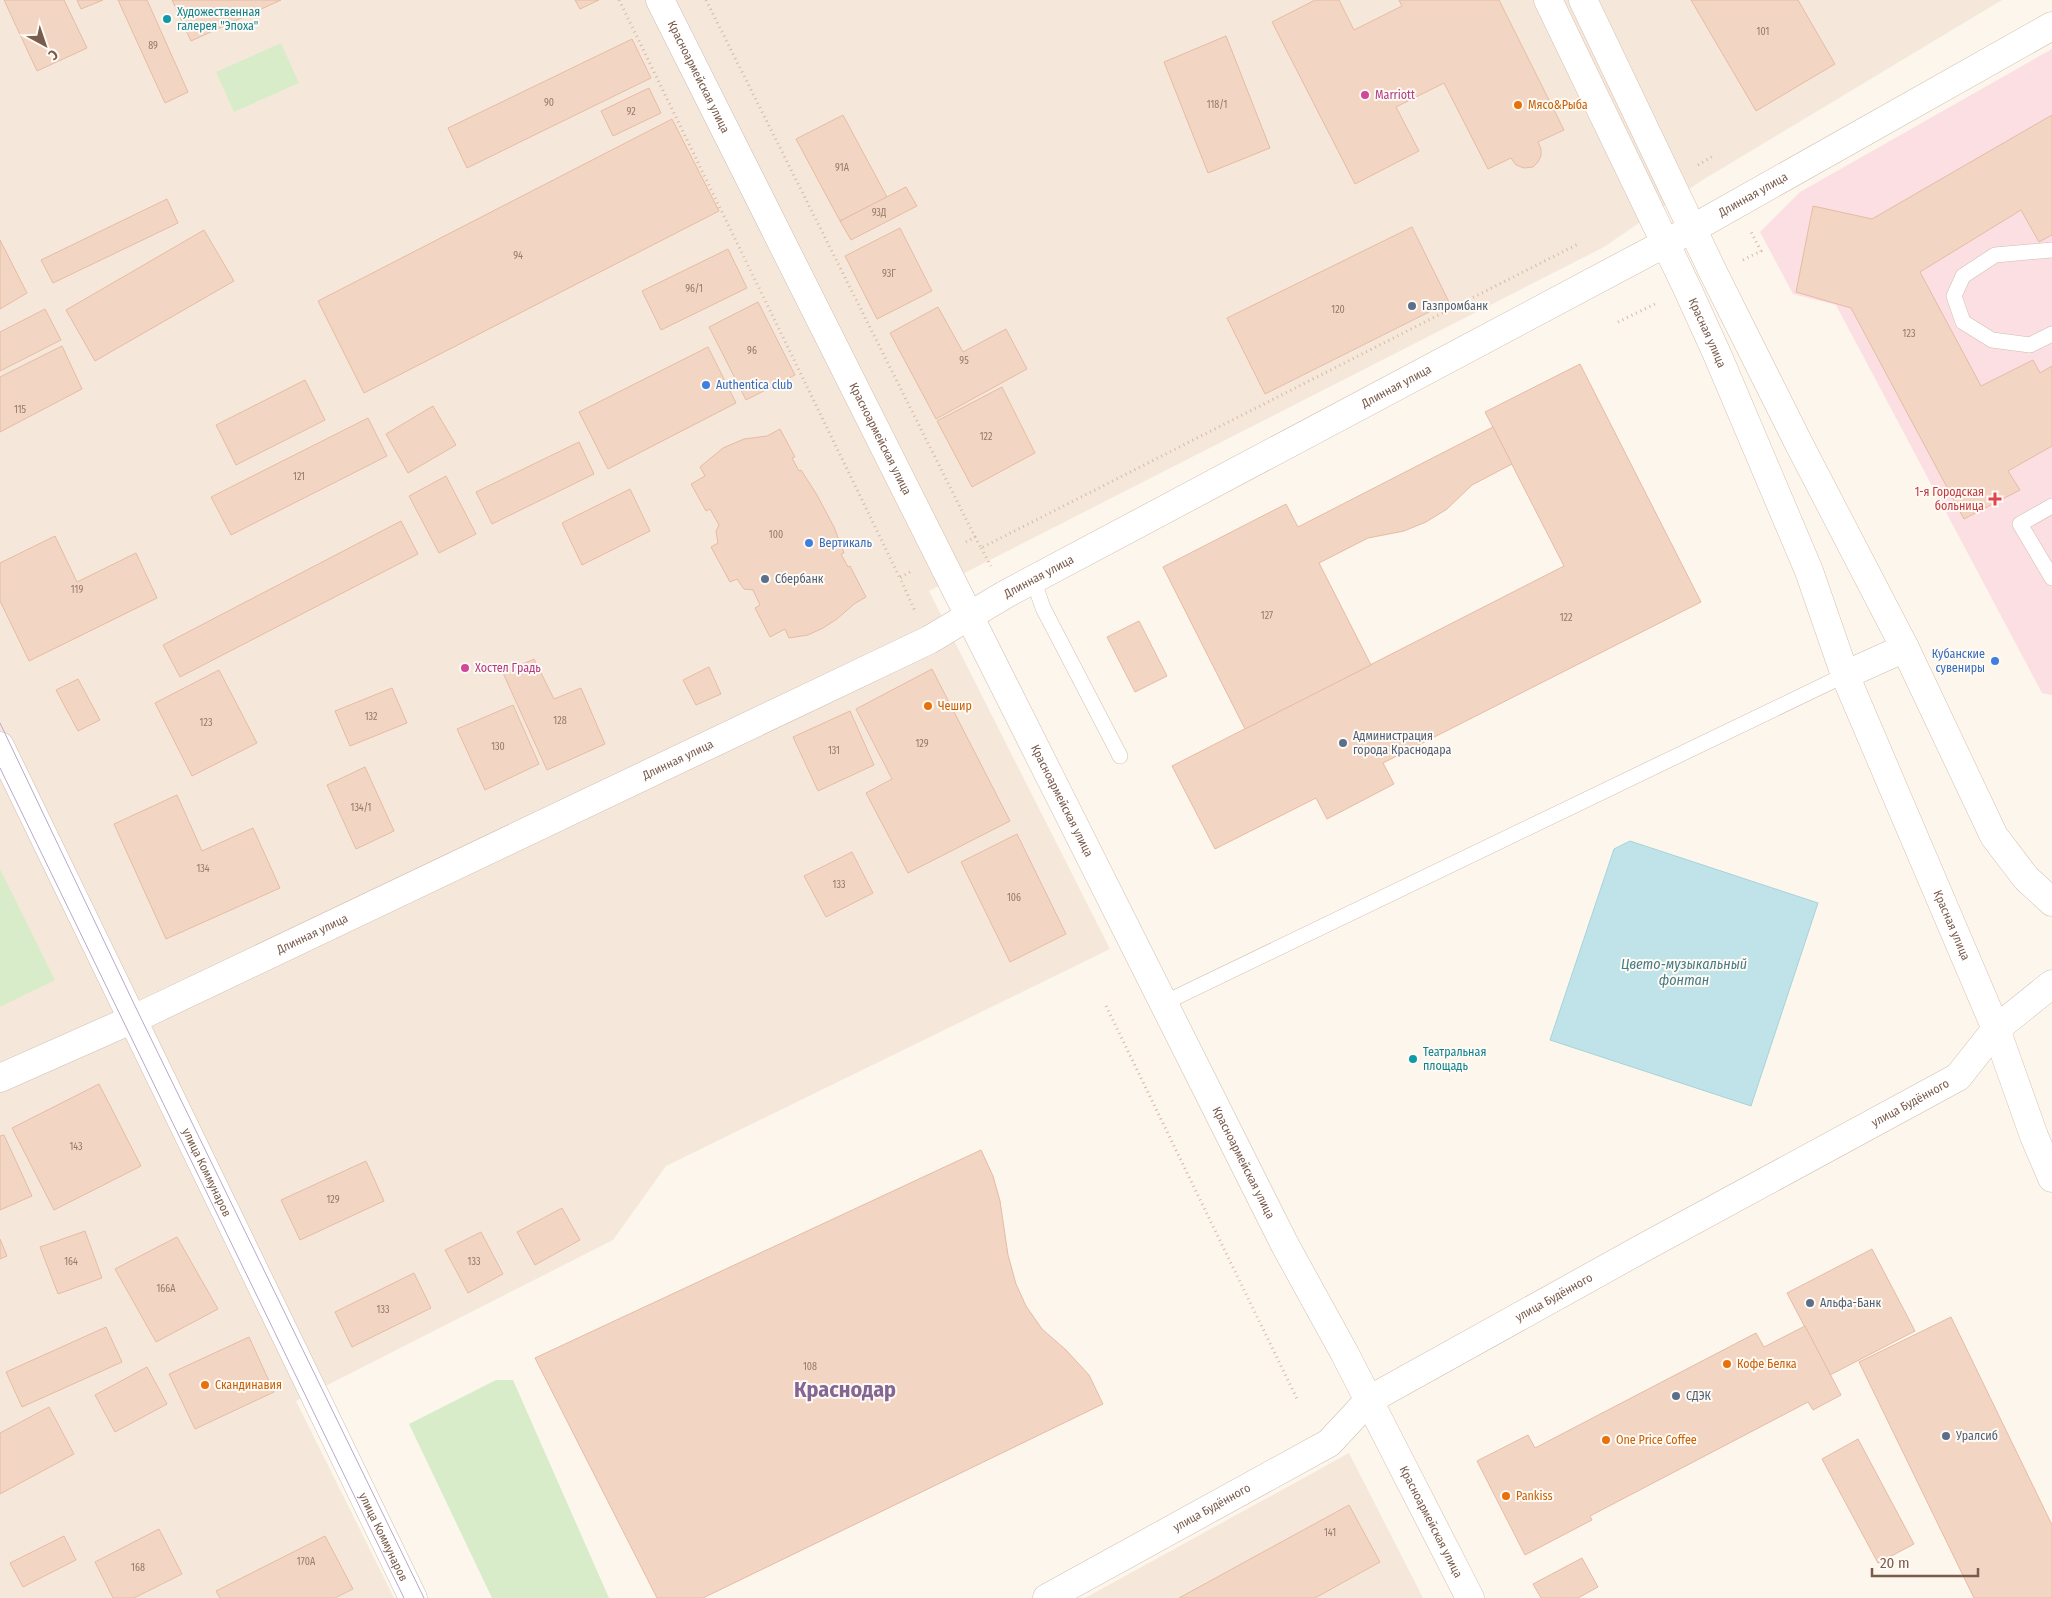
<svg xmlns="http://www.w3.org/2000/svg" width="2052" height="1598" font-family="'Fira Sans Condensed',sans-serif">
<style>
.residential{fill:#f5e8da}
.medical{fill:#fbdfe3}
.green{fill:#d8ecc9}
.water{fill:#bfe3e8;stroke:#a5d3da}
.building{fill:#f3d5c3;stroke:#e6bba3}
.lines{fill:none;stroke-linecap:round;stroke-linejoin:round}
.service-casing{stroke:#d1beb0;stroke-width:16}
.minor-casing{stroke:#d1beb0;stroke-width:29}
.tertiary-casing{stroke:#d1beb0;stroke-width:29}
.secondary-casing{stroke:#d6c0b0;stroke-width:29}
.path{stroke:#d9b8a5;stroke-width:3;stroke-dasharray:1 4;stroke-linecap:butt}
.service{stroke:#fff;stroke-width:15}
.minor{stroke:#fff;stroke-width:28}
.tertiary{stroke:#fff;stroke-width:28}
.secondary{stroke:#fff;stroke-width:28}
.tram{stroke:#b9a8c9;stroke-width:1}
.culture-dot{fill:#0f9aa8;stroke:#fffaf3;stroke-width:2}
.hotel-dot{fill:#d1479c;stroke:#fffaf3;stroke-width:2}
.food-dot{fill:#e8710a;stroke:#fffaf3;stroke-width:2}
.service-dot{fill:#5c6f8a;stroke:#fffaf3;stroke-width:2}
.shop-dot{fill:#3f7fe0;stroke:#fffaf3;stroke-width:2}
.health-dot{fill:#e0444e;stroke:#fffaf3;stroke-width:2}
.labels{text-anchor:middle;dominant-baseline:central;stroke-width:4;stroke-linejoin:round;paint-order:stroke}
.number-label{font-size:10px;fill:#987a6a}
.culture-label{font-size:12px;fill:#0d838f;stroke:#fffaf3;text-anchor:start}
.street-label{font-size:12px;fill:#7a5c4d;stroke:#fffaf3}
.hotel-label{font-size:12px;fill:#b23c85;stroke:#fffaf3;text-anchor:start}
.food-label{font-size:12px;fill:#c56008;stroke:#fffaf3;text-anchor:start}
.service-label{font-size:12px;fill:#4e5e75;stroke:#fffaf3;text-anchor:start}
.shop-label{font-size:12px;fill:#366cbe;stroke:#fffaf3;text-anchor:start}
.health-label{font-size:12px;fill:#be3a42;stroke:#fffaf3;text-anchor:end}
.water-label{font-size:14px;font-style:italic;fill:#437c86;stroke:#fffaf3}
.town-label{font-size:22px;font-weight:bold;fill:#846695;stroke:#fffaf3}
</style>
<rect width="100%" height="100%" fill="#fdf6ec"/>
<g class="residential">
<polygon points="0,0 2002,0 1701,181 1604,247 929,591 1110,949 666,1166 613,1240 296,1401 394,1598 0,1598"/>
<polygon points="1349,1453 1423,1598 1085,1598"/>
</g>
<polygon class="medical" points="2052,49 2052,695 2042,693 1836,305 1793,294 1760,232 1800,192"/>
<g class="green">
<polygon points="281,43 299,83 234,112 216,72"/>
<polygon points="0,869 55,980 0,1007"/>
<polygon points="496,1380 513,1380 609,1598 492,1598 409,1424"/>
</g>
<polygon class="water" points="1630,841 1818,903 1751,1106 1550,1040 1614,849"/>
<g class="building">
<polygon points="4,0 64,0 87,48 37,71"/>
<polygon points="77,0 103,0 81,9"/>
<polygon points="118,0 147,0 188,92 165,103"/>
<polygon points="172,0 281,0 191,41"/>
<polygon points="575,0 599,0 580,9"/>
<polygon points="1315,0 1339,0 1354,30 1402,6 1399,0 1499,0 1564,130 1538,142 1541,149 1541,156 1538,162 1533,167 1524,168 1516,165 1511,158 1488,169 1444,83 1396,107 1419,151 1355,184 1272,22"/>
<polygon points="1691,0 1798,0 1835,64 1756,111"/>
<polygon points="1226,36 1270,148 1208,173 1164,62"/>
<polygon points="632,39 651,78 467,168 448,128"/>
<polygon points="649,88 661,113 613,136 601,111"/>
<polygon points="843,115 887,197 840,221 796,139"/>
<polygon points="2052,115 2052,235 2039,242 2021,210 1920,272 1981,386 2033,360 2040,373 2052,366 2052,446 2008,471 2020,490 1964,519 1851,308 1796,292 1813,206 1872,219"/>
<polygon points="672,119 719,211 364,393 318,301"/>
<polygon points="906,187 917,206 851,240 840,221"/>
<polygon points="167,199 178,223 53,283 41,260"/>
<polygon points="1412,227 1449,302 1265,394 1227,318"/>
<polygon points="900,228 932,291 877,319 845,256"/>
<polygon points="204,230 234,281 95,361 66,310"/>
<polygon points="0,240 27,293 0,309"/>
<polygon points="728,249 747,288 661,330 642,291"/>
<polygon points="758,302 795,375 746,400 709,327"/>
<polygon points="938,307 963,352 1006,329 1027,369 936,419 890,333"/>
<polygon points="45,309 61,340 0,371 0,332"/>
<polygon points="62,346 82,389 0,432 0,377"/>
<polygon points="708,347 736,403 608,469 579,412"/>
<polygon points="1580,364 1701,602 1383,763 1394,784 1327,819 1316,798 1215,849 1172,766 1564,566 1485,412"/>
<polygon points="305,380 325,420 236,465 216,425"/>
<polygon points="1002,387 1035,453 972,487 937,421"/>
<polygon points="433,406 456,445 408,473 386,434"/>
<polygon points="368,418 387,456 231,535 211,497"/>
<polygon points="1493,427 1512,464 1472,485 1447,509 1426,522 1404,531 1368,538 1319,563 1371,665 1245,729 1163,567 1286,504 1298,527"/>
<polygon points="780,429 795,457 792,458 799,471 801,470 817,495 834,527 844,553 841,554 848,567 850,566 866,597 854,604 837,619 823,628 808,635 789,638 785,629 770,637 755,608 760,605 753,590 744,589 737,579 730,582 711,547 718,543 716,531 719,525 710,509 706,511 691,484 705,476 700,467 723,448 744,439 767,436"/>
<polygon points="579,442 594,474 492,524 476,492"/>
<polygon points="446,476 476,534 439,553 409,496"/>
<polygon points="630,489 650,531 582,565 562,523"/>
<polygon points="401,521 418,554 180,677 163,645"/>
<polygon points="55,536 77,582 136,553 157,598 29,661 0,601 0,563"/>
<polygon points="1139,621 1167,676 1135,692 1107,637"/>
<polygon points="534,659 554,699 581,688 605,744 547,770 503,673"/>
<polygon points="709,667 721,694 696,705 683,680"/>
<polygon points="932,669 1010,821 908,873 866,793 892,779 856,709"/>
<polygon points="219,670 257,743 192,776 155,703"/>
<polygon points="78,679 100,720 78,731 56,690"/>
<polygon points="392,688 407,723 350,746 335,711"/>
<polygon points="513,705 539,764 485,790 457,729"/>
<polygon points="850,711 874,765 818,791 793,737"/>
<polygon points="365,767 394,831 356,849 327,785"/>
<polygon points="177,795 202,851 253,828 280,888 166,939 114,824"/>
<polygon points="1017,834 1066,934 1010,962 961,862"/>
<polygon points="852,852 873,893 826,917 804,876"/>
<polygon points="99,1084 141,1166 54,1210 12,1128"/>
<polygon points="4,1135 32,1196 0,1210 0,1136"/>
<polygon points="981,1150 993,1176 1000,1201 1008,1255 1016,1284 1026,1306 1042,1329 1066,1350 1089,1375 1103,1404 703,1598 657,1598 535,1358"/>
<polygon points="366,1161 384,1201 300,1240 281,1200"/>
<polygon points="562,1208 580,1240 535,1265 517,1232"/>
<polygon points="85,1231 102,1278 58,1294 40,1247"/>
<polygon points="481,1232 503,1274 468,1293 445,1250"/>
<polygon points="177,1237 218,1309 156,1342 115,1269"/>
<polygon points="0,1239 7,1256 0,1259"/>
<polygon points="1872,1249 1915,1331 1830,1375 1787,1293"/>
<polygon points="414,1273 431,1308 352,1347 335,1312"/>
<polygon points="1951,1317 2052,1525 2052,1598 1974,1598 1859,1362"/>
<polygon points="1805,1326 1841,1395 1813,1410 1808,1402 1590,1516 1592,1520 1525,1555 1477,1461 1528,1435 1535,1448 1756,1333 1764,1347"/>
<polygon points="106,1327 122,1362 22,1407 6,1372"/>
<polygon points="249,1337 274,1392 195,1429 169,1374"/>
<polygon points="147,1367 167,1404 115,1432 95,1395"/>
<polygon points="49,1407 74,1454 0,1494 0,1433"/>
<polygon points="1858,1439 1914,1544 1878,1563 1822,1459"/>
<polygon points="1349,1505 1380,1562 1315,1598 1179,1598"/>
<polygon points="159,1529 182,1574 134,1598 113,1598 95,1562"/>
<polygon points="64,1536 76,1560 23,1587 10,1563"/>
<polygon points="325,1536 353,1589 335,1598 220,1598 216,1591"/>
<polygon points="1582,1558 1598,1587 1578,1598 1541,1598 1533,1584"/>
</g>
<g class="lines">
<defs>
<g id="service">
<polyline points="2052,250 1995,255 1963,276 1954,296 1963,322 1992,340 2030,345 2052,334"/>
<polyline points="2052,506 2020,524 2052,578"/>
<polyline points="1033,579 1043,608 1120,756"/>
<polyline points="1164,1003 1845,675"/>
</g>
<g id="minor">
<polyline points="1845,675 1905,648"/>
<path id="s1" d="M 0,746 L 413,1598"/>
</g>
<g id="tertiary">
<path id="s2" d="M 660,0 L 1285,1245 L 1345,1354 L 1470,1598"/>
<path id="s3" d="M 0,1078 L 140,1016 L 929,640 L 1006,594 L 1692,229 L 2052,26"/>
<path id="s4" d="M 1047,1598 L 1329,1443 L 1369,1400 L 1641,1249 L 1958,1077 L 1996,1029 L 2052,984"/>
</g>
<g id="secondary">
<path id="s5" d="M 1548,0 L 1687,288 L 1717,354 L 1809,571 L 1845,675 L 1996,1029 L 2034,1136 L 2052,1178"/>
<polyline points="1583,0 1714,274 1798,442 1905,648 1994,836 2026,878 2052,902"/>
</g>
</defs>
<use href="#service" class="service-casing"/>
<use href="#minor" class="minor-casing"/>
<use href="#tertiary" class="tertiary-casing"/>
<use href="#secondary" class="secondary-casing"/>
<g class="path">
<polyline points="619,0 900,578"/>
<polyline points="706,0 975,537"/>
<polyline points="1698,165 1713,156"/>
<polyline points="1743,260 1761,251 1751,232"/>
<polyline points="1618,322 1657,303"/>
<polyline points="966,542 975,537 981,548 1580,243"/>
<polyline points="981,548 991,566"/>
<polyline points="910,572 900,578 915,611"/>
<polyline points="1106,1006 1298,1401"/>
</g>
<use href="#service" class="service"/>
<use href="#minor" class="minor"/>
<use href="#tertiary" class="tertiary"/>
<use href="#secondary" class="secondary"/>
<g class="tram">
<polyline points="0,723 136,1008 424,1598"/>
<polyline points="0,768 404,1598"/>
</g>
</g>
<g class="culture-dot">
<circle cx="167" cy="19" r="5"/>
<circle cx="1413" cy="1059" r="5"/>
</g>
<g class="hotel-dot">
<circle cx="1365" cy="95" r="5"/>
<circle cx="465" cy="668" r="5"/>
</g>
<g class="food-dot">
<circle cx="1518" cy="105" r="5"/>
<circle cx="928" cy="706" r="5"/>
<circle cx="1727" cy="1364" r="5"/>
<circle cx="205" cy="1385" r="5"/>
<circle cx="1606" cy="1440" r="5"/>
<circle cx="1506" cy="1496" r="5"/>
</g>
<g class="service-dot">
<circle cx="1412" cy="306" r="5"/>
<circle cx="765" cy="579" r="5"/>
<circle cx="1343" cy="743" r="5"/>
<circle cx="1810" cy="1303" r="5"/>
<circle cx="1676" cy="1396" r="5"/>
<circle cx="1946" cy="1436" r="5"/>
</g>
<g class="shop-dot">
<circle cx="706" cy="385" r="5"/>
<circle cx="809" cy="543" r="5"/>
<circle cx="1995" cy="661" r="5"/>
</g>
<path class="health-dot" d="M1992.5 491.5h5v5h5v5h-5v5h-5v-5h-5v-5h5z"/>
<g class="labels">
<g class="number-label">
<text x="1763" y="32">101</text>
<text x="153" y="46">89</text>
<text x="549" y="103">90</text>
<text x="1217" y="105">118/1</text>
<text x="631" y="112">92</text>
<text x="842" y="168">91А</text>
<text x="879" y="213">93Д</text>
<text x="518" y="256">94</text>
<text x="889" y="274">93Г</text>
<text x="694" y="289">96/1</text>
<text x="1338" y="310">120</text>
<text x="1909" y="334">123</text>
<text x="752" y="351">96</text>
<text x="964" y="361">95</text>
<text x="20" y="410">115</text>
<text x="986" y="437">122</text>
<text x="299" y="477">121</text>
<text x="776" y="535">100</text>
<text x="77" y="590">119</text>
<text x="1267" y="616">127</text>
<text x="1566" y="618">122</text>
<text x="371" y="717">132</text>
<text x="560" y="721">128</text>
<text x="206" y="723">123</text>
<text x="922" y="744">129</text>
<text x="498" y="747">130</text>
<text x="834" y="751">131</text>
<text x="361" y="808">134/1</text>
<text x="203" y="869">134</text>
<text x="839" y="885">133</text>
<text x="1014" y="898">106</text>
<text x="76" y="1147">143</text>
<text x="333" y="1200">129</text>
<text x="71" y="1262">164</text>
<text x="474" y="1262">133</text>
<text x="166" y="1289">166А</text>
<text x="383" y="1310">133</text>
<text x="810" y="1367">108</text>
<text x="1330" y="1533">141</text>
<text x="306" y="1562">170А</text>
<text x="138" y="1568">168</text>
</g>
<g class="culture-label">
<text x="177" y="12">Художественная<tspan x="177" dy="14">галерея "Эпоха"</tspan></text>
<text x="1423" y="1052">Театральная<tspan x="1423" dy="14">площадь</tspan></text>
</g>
<g class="street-label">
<text stroke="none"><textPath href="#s2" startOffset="86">Красноармейская улица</textPath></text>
<text stroke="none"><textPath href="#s3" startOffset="1964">Длинная улица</textPath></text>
<text stroke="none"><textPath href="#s5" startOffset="369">Красная улица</textPath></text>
<text stroke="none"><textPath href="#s3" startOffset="1559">Длинная улица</textPath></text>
<text stroke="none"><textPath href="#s2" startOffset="491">Красноармейская улица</textPath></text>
<text stroke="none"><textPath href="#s3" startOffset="1154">Длинная улица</textPath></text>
<text stroke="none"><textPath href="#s3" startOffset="749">Длинная улица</textPath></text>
<text stroke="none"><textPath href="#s2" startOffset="896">Красноармейская улица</textPath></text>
<text stroke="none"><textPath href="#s5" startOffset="1010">Красная улица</textPath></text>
<text stroke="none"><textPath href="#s3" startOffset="344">Длинная улица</textPath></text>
<text stroke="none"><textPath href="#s4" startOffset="998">улица Будённого</textPath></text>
<text stroke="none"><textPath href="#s2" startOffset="1301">Красноармейская улица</textPath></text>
<text stroke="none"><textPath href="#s1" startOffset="474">улица Коммунаров</textPath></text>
<text stroke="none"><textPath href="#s4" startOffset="592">улица Будённого</textPath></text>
<text stroke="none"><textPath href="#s4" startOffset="188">улица Будённого</textPath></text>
<text stroke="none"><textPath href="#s2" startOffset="1706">Красноармейская улица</textPath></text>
<text stroke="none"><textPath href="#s1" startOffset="879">улица Коммунаров</textPath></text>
</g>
<g class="hotel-label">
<text x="1375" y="95">Marriott</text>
<text x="475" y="668">Хостел Градь</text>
</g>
<g class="food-label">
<text x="1528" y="105">Мясо&amp;Рыба</text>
<text x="938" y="706">Чешир</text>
<text x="1737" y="1364">Кофе Белка</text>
<text x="215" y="1385">Скандинавия</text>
<text x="1616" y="1440">One Price Coffee</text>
<text x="1516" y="1496">Pankiss</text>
</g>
<g class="service-label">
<text x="1422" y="306">Газпромбанк</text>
<text x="775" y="579">Сбербанк</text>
<text x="1353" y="736">Администрация<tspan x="1353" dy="14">города Краснодара</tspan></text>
<text x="1820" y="1303">Альфа-Банк</text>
<text x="1686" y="1396">СДЭК</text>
<text x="1956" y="1436">Уралсиб</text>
</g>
<g class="shop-label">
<text x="716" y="385">Authentica club</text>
<text x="819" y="543">Вертикаль</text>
<text x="1985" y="654" text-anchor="end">Кубанские<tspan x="1985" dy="14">сувениры</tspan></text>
</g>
<g class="health-label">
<text x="1984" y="492">1-я Городская<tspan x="1984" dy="14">больница</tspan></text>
</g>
<g class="water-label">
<text x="1684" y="964">Цвето-музыкальный<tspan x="1684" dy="16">фонтан</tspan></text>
</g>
<g class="town-label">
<text x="845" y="1389">Краснодар</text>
</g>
</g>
<g transform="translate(45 45) rotate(140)" stroke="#fffaf3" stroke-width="4" paint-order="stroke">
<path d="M0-4L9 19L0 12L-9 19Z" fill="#7a5c4d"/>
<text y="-8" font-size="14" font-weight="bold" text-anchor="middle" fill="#7a5c4d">С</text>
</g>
<path d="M1872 1568v8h106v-8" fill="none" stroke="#7a5c4d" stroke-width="2.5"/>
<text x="1880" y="1568" font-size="15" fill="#7a5c4d" stroke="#fffaf3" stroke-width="4" paint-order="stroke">20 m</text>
</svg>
